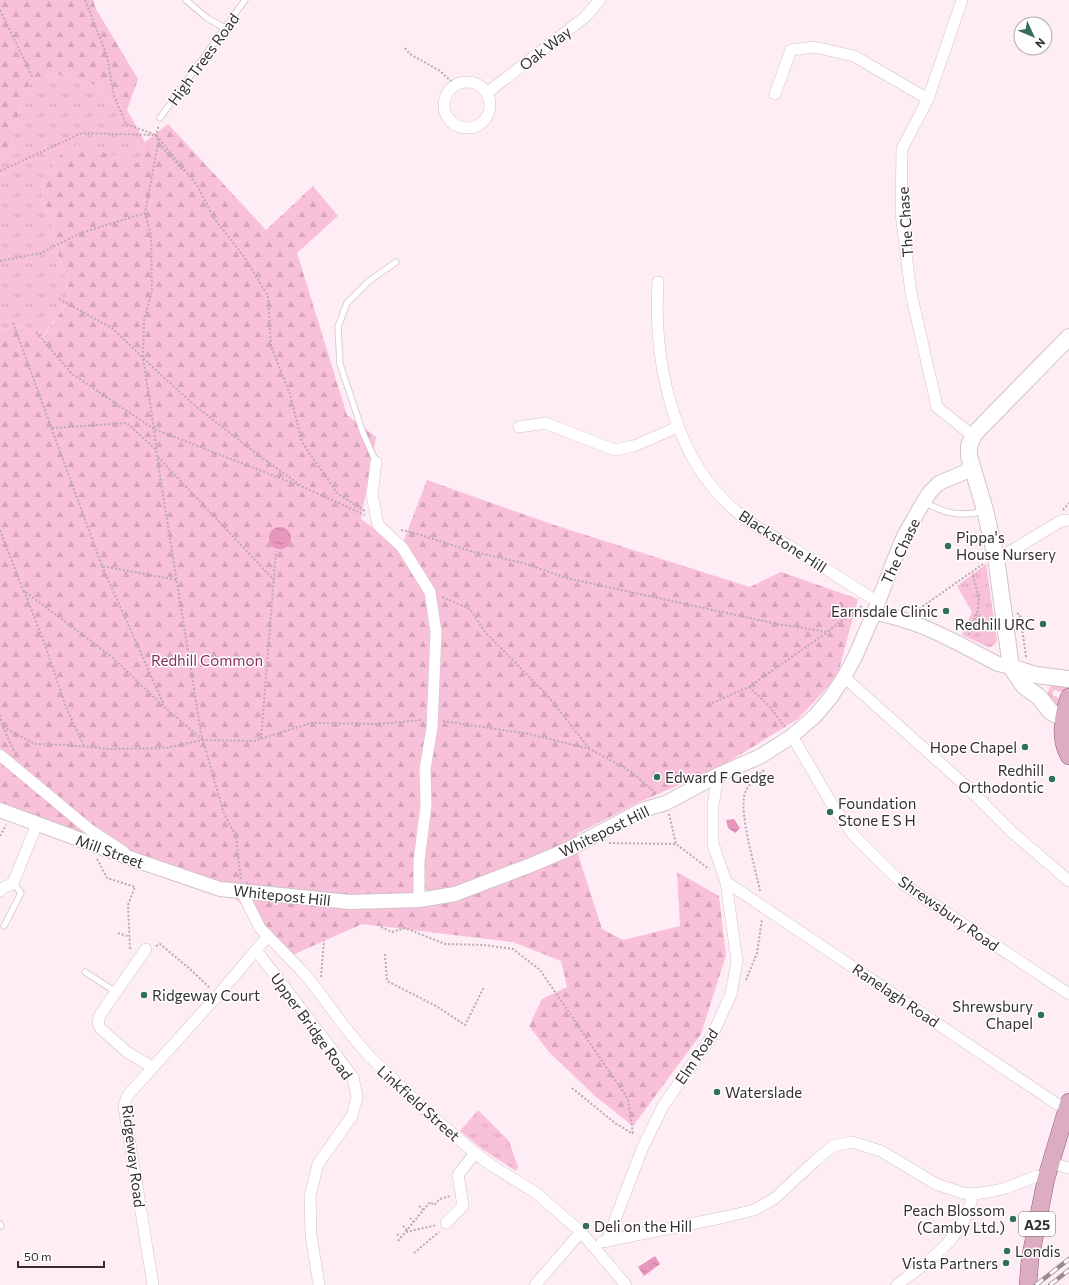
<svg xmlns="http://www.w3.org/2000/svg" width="1069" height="1285" font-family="Commissioner,sans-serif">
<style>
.grass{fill:url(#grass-tufts)}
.forest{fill:url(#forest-firs)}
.water{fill:url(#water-ripples)}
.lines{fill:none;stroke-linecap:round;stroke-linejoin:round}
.service-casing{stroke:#d3c2c9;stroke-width:7}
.minor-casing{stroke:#d3c2c9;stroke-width:12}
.tertiary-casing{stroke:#d3c2c9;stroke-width:16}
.secondary-casing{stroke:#d3c2c9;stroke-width:18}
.primary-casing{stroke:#925c75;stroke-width:18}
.path{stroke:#b9abb1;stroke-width:2;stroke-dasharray:2 2;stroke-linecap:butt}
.service{stroke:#fff;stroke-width:5.5}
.minor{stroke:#fff;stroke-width:11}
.tertiary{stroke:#fff;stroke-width:14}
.secondary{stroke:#fff;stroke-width:16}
.primary{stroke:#dcacc2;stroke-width:17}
.rail-casing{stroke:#988c91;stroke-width:4.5}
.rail{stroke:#fff;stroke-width:3;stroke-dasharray:9;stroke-linecap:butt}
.poi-dot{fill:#316f5c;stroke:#fff;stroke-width:1.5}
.labels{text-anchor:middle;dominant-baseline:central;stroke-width:3;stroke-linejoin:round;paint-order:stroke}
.shield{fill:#fff;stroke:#726d6f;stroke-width:1}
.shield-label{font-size:14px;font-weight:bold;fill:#352f31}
.street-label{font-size:15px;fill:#352f31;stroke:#fff}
.poi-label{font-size:15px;fill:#352f31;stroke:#fff;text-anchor:start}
.park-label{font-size:15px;fill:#8a2e60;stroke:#fff}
</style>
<defs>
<pattern id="grass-tufts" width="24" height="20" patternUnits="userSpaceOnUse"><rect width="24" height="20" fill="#f9c0d9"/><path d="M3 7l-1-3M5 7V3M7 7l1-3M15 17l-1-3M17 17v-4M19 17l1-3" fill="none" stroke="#d6a5bb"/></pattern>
<pattern id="forest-firs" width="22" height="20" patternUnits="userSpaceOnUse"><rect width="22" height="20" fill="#f9c0d9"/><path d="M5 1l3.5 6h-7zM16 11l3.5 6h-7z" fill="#d6a5bb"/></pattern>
<pattern id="water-ripples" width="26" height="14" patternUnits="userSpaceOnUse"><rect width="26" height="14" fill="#e796bc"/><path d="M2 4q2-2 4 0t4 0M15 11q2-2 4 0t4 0" fill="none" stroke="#bc7b99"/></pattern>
</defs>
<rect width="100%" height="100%" fill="#feedf4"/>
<g class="grass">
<polygon points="56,74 96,85 127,110 145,142 141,164 55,159 44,179 42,198 51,221 54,243 65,273 68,302 39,341 25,327 0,329 0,154 9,149 25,93 33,78"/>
<path d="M 986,564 L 997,641 C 994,645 993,647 988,647 L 962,635 L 972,612 L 957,586 Z"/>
<polygon points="1054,685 1059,685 1066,686 1067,689 1067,690 1060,692 1054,690 1052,695 1057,697 1062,702 1057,706 1054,704 1047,694 1050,687"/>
<polygon points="478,1110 509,1141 518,1167 516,1171 482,1149 460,1131"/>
</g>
<g class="forest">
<polygon points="0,0 93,0 96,9 138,79 127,110 96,85 56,74 33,78 25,93 9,149 0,154"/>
<polygon points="168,124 266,230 313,186 338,216 297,253 347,415 376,437 361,519 401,548 427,480 551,524 750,587 781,572 858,599 837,677 798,719 715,770 639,802 577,834 578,854 602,929 623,940 680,926 677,872 719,896 726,955 701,1034 633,1126 595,1096 549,1052 529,1026 542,999 567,987 561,961 513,942 362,924 288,957 264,927 223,886 0,806 0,329 25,327 40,341 68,302 65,273 54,243 51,221 42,198 44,179 55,159 78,144 141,164 145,142"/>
</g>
<g class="water">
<circle cx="280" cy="538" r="11"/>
<polygon points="734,819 740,828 735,833 728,828 726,820"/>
<polygon points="655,1256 660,1264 644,1276 638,1267"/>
</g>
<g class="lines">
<defs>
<g id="service">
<polyline points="186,0 207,18 225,28"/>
<polyline points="160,118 245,0"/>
<polyline points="376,462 363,433 340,364 338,327 347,303 369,281 396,262"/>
<path d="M 924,502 C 946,514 960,517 984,511"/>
<polyline points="4,926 21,893 13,883"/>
<polyline points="85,972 116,992"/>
<polyline points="0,1224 1,1226"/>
</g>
<g id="minor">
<polyline points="962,0 928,99 902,149 901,213 911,293 937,407 973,436"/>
<circle cx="467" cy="105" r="23"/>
<polyline points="487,93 585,17 600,0"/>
<polyline points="775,94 791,50 814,47 854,56 928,99"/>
<path d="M 658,282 C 653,364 674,464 742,516 C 757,528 775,537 791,547 C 820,565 849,584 878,602"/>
<polyline points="519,427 545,423 615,450 634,446 678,427"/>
<polyline points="376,462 372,495 378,525 402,547 430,592 436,632 432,728 425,769 426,805 419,861 419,900"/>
<polyline points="996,558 1006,554 1061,521 1069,520"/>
<polyline points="844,677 966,786 1013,833 1069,881"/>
<polyline points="792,736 833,806 855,837 903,884 1069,994"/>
<polyline points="0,755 89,829 124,852"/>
<polyline points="726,882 1057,1104 1067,1107"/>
<polyline points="0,891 1,889 13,883 37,824"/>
<polyline points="242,892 260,928 301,970 319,992 341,1022 367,1054 426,1111 475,1153 491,1165 536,1193 581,1232 626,1285"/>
<polyline points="146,949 100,1015 98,1022 100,1028 127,1052 152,1067"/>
<polyline points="256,950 353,1077 357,1097 352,1116 318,1164 310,1196 311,1235 319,1285"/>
<polyline points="1050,1163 1069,1168"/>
<polyline points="446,1223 463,1206 458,1175 475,1153"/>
<polyline points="607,1241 642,1149 663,1106 712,1036 731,994 737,961 726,882 713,844 713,806 718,775"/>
<polyline points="602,1242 725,1217 754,1210 774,1199 815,1161 833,1146 852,1142 881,1151 936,1184 963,1193 973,1194 994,1191 1006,1188 1037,1176 1046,1179"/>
<polyline points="153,1285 126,1119 124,1105 128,1095 218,995 268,936"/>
<polyline points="535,1285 581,1232"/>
<path d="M 897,1285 C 931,1259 964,1239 973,1194"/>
</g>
<g id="tertiary">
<path d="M 874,613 C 918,619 959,644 998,664 L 1011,667"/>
<polyline points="0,810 138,861 220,889 350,902 419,900 455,894 531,865 569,849 642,810 666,803 718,775 761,756 792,736 815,716 831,697 844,677 855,657 874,613 891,568 904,536 924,501 930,492 939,483 972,469"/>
</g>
<g id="secondary">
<polyline points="1069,337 978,430 973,436 969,446 969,456 985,510 996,558 1011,667 1024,686 1039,697 1051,712 1063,718 1069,718"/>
<polyline points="1011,667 1036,675 1069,679"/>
</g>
<g id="primary">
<path d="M 1069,697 C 1063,715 1059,739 1069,756"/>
<polyline points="1028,1285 1030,1259 1046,1179 1069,1102"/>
</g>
</defs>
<use href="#service" class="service-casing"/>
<use href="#minor" class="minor-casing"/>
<use href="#tertiary" class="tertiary-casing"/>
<use href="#secondary" class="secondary-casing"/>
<use href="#primary" class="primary-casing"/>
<g class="path">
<polyline points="85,0 107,56 114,96 126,124 156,135 197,185 213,217 245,258 268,296 271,346 290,394 302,442 337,493 365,511"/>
<polyline points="0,10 33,78"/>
<polyline points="405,48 410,54 440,71 455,85"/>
<polyline points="159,144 184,171"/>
<polyline points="0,171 82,133 153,135"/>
<polyline points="145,213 151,235 152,291 144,320 143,358 154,429 300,486"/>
<polyline points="0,261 41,253 81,233 145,213 157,149 159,144 156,135 159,125"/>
<polyline points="59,299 112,328 161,375 199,409 257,454 303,487 365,515"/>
<polyline points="13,323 102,566 177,580"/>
<polyline points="36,332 72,374 154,429 157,457 201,733 223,811 236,837 241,880"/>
<polyline points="52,428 127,423 156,450"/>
<polyline points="158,457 274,580"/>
<polyline points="1063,510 1069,503"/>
<polyline points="0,530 23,590 111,656 161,704 203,740"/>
<polyline points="401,530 418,534 470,551 527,564 566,578 777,624 827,632 863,605"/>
<polyline points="102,566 164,705"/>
<polyline points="24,591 45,645 66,707 84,746"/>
<polyline points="442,597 470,609 485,632 547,695 589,748"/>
<polyline points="916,611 983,564"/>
<polyline points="1017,613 1020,615 1026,656 1028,658"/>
<polyline points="969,635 978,610 979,597 972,573"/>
<polyline points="749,687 769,706 785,727"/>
<polyline points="712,703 749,687 826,633"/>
<polyline points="0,715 3,727 14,751"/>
<polyline points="443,721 529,734 590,749 630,771 656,793"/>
<polyline points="3,727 35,744 68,745 109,749 166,748 203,740 254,741 311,723 379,724 422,720"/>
<polyline points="261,739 276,551"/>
<polyline points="669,814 676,844 709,869"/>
<polyline points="0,836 6,825"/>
<polyline points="609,843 676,844"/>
<polyline points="97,859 107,878 135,887 128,905 130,949 132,949"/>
<path d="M 760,891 C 756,870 738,811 745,793 C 749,783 757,776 765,769"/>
<polyline points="381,927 392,932 405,928 445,944 484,945 513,949 540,970 628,1099 633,1134"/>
<polyline points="118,933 130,937"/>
<polyline points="156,946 160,944 190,969 210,988"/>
<polyline points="385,954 387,981 436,1006 465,1025 484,987"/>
<polyline points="321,977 324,940"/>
<polyline points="746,980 757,953 762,919"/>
<polyline points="572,1088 615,1123 633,1134"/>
<polyline points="419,1206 424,1210"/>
<polyline points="410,1218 414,1222"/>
<polyline points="403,1226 407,1230"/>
<polyline points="597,1228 598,1233"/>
<polyline points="406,1232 437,1225"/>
<polyline points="397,1234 401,1237"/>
<polyline points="398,1241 430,1202 434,1205 440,1199 450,1196"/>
<polyline points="414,1253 439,1232"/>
</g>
<use href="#service" class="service"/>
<use href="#minor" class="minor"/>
<use href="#tertiary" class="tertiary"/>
<use href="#secondary" class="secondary"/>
<use href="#primary" class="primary"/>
<defs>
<g id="rail">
<polyline points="1036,1285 1069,1259"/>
<polyline points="1050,1285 1069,1270"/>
</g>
</defs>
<use href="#rail" class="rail-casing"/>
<use href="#rail" class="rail"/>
</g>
<g class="poi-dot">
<circle cx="948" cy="546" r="4"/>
<circle cx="946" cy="611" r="4"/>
<circle cx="1043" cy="624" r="4"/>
<circle cx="1025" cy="747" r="4"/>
<circle cx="657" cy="777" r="4"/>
<circle cx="1052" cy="779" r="4"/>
<circle cx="830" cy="812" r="4"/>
<circle cx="144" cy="995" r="4"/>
<circle cx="1041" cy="1015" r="4"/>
<circle cx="717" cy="1092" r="4"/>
<circle cx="1013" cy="1219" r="4"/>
<circle cx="586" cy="1226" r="4"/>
<circle cx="1007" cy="1251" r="4"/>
<circle cx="1006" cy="1263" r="4"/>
</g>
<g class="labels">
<rect class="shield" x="1019" y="1212" width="36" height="24" rx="3"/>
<g class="shield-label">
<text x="1037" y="1224">A25</text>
</g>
<g class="street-label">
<text transform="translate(545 48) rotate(-38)">Oak Way</text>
<text transform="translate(203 59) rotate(-54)">High Trees Road</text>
<text transform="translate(905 222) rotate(-94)">The Chase</text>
<text transform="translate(783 541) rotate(33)">Blackstone Hill</text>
<text transform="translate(900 551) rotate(-65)">The Chase</text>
<text transform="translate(604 831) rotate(-26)">Whitepost Hill</text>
<text transform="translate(110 851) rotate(20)">Mill Street</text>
<text transform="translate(282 895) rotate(6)">Whitepost Hill</text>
<text transform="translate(949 913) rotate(35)">Shrewsbury Road</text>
<text transform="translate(896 995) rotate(34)">Ranelagh Road</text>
<text transform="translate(312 1026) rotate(54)">Upper Bridge Road</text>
<text transform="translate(696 1056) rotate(-56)">Elm Road</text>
<text transform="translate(419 1103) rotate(42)">Linkfield Street</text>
<text transform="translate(134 1156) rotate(83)">Ridgeway Road</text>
</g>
<g class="poi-label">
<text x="956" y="537">Pippa's<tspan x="956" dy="17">House Nursery</tspan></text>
<text x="938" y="611" text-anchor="end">Earnsdale Clinic</text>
<text x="1035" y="624" text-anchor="end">Redhill URC</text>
<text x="1017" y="747" text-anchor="end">Hope Chapel</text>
<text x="1044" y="770" text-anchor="end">Redhill<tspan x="1044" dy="17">Orthodontic</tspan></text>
<text x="665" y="777">Edward F Gedge</text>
<text x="838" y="803">Foundation<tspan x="838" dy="17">Stone E S H</tspan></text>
<text x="152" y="995">Ridgeway Court</text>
<text x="1033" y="1006" text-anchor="end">Shrewsbury<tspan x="1033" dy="17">Chapel</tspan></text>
<text x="725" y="1092">Waterslade</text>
<text x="1005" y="1210" text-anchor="end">Peach Blossom<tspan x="1005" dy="17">(Camby Ltd.)</tspan></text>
<text x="594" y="1226">Deli on the Hill</text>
<text x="1015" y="1251">Londis</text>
<text x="998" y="1263" text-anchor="end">Vista Partners</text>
</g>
<g class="park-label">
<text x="207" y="660">Redhill Common</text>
</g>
</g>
<g transform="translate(1033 36) rotate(134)"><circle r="19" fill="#ffffff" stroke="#aeacad"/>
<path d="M0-3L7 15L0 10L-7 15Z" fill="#316f5c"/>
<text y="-6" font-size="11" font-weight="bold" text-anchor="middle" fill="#352f31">N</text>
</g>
<path d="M18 1261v6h86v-6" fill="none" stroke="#352f31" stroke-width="2"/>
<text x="24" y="1261" font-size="12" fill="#352f31" stroke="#ffffff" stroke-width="3" paint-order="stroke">50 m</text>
</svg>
